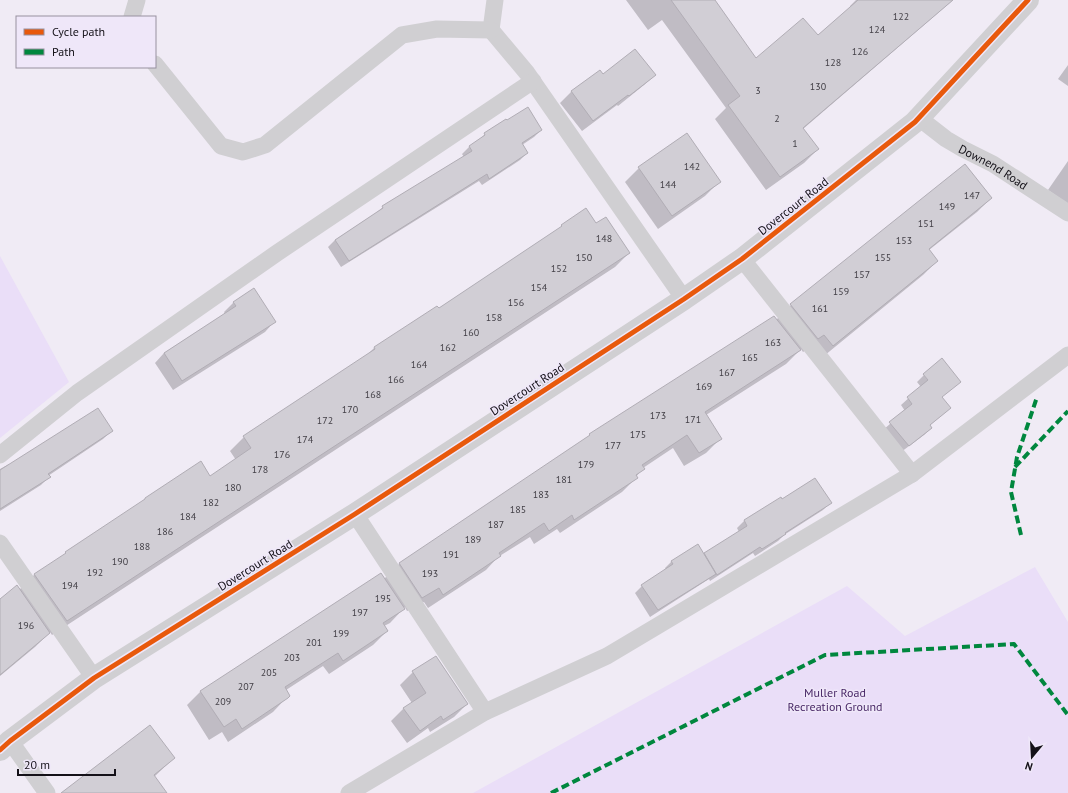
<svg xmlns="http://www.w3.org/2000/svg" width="1068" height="793" font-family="'PT Sans',sans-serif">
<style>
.green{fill:#eadef8}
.shadow{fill:#0003}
.building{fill:#d1ced5;stroke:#b1adb5}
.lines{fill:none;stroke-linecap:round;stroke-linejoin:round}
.lane{stroke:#d0cfd2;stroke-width:17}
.street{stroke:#d0cfd2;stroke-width:22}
.quiet{stroke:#00873e;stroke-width:4;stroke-dasharray:8 4;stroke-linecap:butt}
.cycleway-casing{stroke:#efe7f9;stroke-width:8}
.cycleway{stroke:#e8590c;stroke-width:5}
.labels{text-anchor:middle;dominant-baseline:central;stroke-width:3;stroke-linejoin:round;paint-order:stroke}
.number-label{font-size:10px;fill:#434047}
.street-label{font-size:12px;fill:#141118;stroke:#efe7f9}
.park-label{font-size:12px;fill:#482766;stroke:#efe7f9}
</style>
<rect width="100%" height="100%" fill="#f0ebf5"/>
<g class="green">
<polygon points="0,256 69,382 0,438"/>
<polygon points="1035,567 1068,622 1068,793 473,793 847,586 905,636"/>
</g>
<g class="shadow">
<polygon points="626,0 714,0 756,59 817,36 851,7 850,6 856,0 953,0 803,129 818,149 804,163 766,190 715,119 726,108 662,20 648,30"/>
<polygon points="1068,65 1068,86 1058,79"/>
<polygon points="600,71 603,75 655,75 644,85 618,106 617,105 582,131 560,103 571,92"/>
<polygon points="541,130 534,137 522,145 527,153 520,160 482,185 479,181 341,267 328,247 335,240 376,213 383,207 464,157 462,154 469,147 478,142 485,134"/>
<polygon points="1068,161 1068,204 1048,190"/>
<polygon points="639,168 719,182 705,196 658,229 625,182"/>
<polygon points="991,198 977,212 929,250 937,261 923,275 819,360 809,348 803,352 801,349 786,364 706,415 720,439 706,453 684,466 673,448 643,468 636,477 636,478 622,492 560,533 557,529 534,544 530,537 498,557 486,570 428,608 424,602 407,611 405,607 390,623 384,626 387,631 373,645 329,674 323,666 286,690 289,695 273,712 228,742 222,732 209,740 187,705 201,691 384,579 400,563 585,440 590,435 776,320 791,305"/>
<polygon points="596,224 629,253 615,267 52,635 50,632 35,647 0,676 0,600 19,590 34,575 61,558 66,553 140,504 145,499 210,477 236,460 230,451 244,437 366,356 374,348 438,309 556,231 562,226"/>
<polygon points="254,290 274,322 265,332 173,390 155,363 164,353 225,314 224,312 233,303"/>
<polygon points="924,375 950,408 929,426 931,428 924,435 901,452 883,430 905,411 901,405 921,387 917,382"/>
<polygon points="112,430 103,439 48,476 49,477 41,485 0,511 0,469 9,464 10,465"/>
<polygon points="781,498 782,500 830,503 823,510 784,535 778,541 755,556 753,553 710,581 709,579 650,617 635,593 642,586 666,570 665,568 672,561 703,555 739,532 737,528 744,521"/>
<polygon points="413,672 467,704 454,717 430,732 428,728 407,743 391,721 404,708 412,703 400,685"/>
<polygon points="174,758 154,777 151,793 62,793"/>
</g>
<g class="building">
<polygon points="671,0 715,0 756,58 803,18 818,35 858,0 953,0 803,128 819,149 780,177 728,105 740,96"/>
<polygon points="635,49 656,75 629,96 628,95 593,121 571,91 600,70 603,74"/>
<polygon points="528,107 542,130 522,143 528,153 489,179 487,174 349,261 335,240 383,208 382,206 472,151 469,146 485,135 484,133 506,119 507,120"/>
<polygon points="687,133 721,182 672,216 638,167"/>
<polygon points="965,164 992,198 929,249 938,261 833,346 824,335 818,339 790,304"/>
<polygon points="586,208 596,223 606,217 630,253 67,621 34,574 66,553 65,552 145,499 145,498 201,461 210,476 251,448 243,436 375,349 374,347 437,306 439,308 562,226 561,225"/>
<polygon points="254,288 276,322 182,381 164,353 236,306 233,302"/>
<polygon points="774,316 801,350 705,412 722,439 699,453 687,435 642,465 645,469 636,475 638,478 574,520 572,515 549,531 544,523 499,553 501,556 443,595 439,588 422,598 399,563 590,435 589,434"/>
<polygon points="942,358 961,382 942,397 951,408 930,425 932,428 909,446 889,422 912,404 907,397 928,380 923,374"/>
<polygon points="98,408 113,431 48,474 51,477 0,509 0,470"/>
<polygon points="815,478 832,503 785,533 786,534 762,549 760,547 717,575 704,553 747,526 744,520 781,497 782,499"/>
<polygon points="698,544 716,574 658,610 641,585 673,564 671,561"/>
<polygon points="381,573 405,609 383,623 388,631 343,661 338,653 285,687 290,696 288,698 242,729 236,719 224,727 200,691"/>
<polygon points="17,585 50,633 0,675 0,599"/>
<polygon points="436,656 468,704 443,720 441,716 420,731 403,708 426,693 412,671"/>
<polygon points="150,725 175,758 154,775 167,793 61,793"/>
</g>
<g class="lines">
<g class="lane">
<polyline points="495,0 491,30 527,73 684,299"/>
<polyline points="132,17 137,0"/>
<polyline points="155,64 221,146 243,152 265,145 402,35 437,29 491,30"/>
<path id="s1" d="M 919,118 L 946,139 L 963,149 L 993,164 L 1068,213"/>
<polyline points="742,259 912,474"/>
<polyline points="0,455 77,393 277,253 533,81"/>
<polyline points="355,514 485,712"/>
<polyline points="0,543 94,678"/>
<polyline points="10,741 47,793"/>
<polyline points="349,793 485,712 607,656 912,474 1068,355"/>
</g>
<polyline class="street" points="0,750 10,741 94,678 355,514 684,299 742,259 915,122 1028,0"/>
<g class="quiet">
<polyline points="1015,467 1068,411"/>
<polyline points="1021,535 1011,492 1017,457 1037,397"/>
<polyline points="551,793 825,655 1014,644 1068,715"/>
</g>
<defs>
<polyline id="cycleway" points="0,750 10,741 94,678 355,514 684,299 742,259 915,122 1028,0"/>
</defs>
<use href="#cycleway" class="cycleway-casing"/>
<use href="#cycleway" class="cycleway"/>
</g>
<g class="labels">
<g class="number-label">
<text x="901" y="16">122</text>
<text x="877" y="29">124</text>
<text x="860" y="51">126</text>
<text x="833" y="62">128</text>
<text x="818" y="86">130</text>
<text x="758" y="90">3</text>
<text x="777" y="118">2</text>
<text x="795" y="143">1</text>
<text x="692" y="166">142</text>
<text x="668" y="184">144</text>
<text x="972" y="195">147</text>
<text x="947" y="206">149</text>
<text x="926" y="223">151</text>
<text x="604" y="238">148</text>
<text x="904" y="240">153</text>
<text x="584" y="257">150</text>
<text x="883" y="257">155</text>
<text x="559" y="268">152</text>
<text x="862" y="274">157</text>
<text x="539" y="287">154</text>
<text x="841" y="291">159</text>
<text x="516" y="302">156</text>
<text x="820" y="308">161</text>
<text x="494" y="317">158</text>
<text x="471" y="332">160</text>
<text x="773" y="342">163</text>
<text x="448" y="347">162</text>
<text x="750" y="357">165</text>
<text x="419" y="364">164</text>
<text x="727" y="372">167</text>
<text x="396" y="379">166</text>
<text x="704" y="386">169</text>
<text x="373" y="394">168</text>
<text x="350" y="409">170</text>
<text x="658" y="415">173</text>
<text x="693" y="419">171</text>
<text x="325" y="420">172</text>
<text x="638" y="434">175</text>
<text x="305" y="439">174</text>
<text x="613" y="445">177</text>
<text x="282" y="454">176</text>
<text x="586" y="464">179</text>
<text x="260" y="469">178</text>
<text x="564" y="479">181</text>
<text x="233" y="487">180</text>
<text x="541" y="494">183</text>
<text x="211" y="502">182</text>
<text x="518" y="509">185</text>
<text x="188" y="516">184</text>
<text x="496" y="524">187</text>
<text x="165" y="531">186</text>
<text x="473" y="539">189</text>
<text x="142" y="546">188</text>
<text x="451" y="554">191</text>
<text x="120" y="561">190</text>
<text x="95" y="572">192</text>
<text x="430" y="573">193</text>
<text x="70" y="585">194</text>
<text x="383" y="598">195</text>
<text x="360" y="612">197</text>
<text x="26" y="625">196</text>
<text x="341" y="633">199</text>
<text x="314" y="642">201</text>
<text x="292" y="657">203</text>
<text x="269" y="672">205</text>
<text x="246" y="686">207</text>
<text x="223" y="701">209</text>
</g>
<g class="street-label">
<text stroke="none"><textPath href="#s1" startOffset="89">Downend Road</textPath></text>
<text transform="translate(793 206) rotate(-38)">Dovercourt Road</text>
<text transform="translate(527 389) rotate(-33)">Dovercourt Road</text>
<text transform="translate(255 565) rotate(-32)">Dovercourt Road</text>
</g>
<g class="park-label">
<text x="835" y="692">Muller Road<tspan x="835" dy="14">Recreation Ground</tspan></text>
</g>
</g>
<rect x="16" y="16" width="140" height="52" fill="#efe7f9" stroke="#97919f"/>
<rect x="24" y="29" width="20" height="6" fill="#e8590c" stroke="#97919f"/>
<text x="52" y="36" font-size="12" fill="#141118">Cycle path</text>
<rect x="24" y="49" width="20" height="6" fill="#00873e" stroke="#97919f"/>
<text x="52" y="56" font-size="12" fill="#141118">Path</text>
<g transform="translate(1032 757) rotate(198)" stroke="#efe7f9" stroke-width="3" paint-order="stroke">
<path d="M0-3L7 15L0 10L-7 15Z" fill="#141118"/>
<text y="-6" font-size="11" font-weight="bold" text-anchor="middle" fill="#141118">N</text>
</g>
<path d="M18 769v6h97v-6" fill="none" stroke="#141118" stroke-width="2"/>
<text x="24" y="769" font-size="12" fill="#141118" stroke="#efe7f9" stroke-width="3" paint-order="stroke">20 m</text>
</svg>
